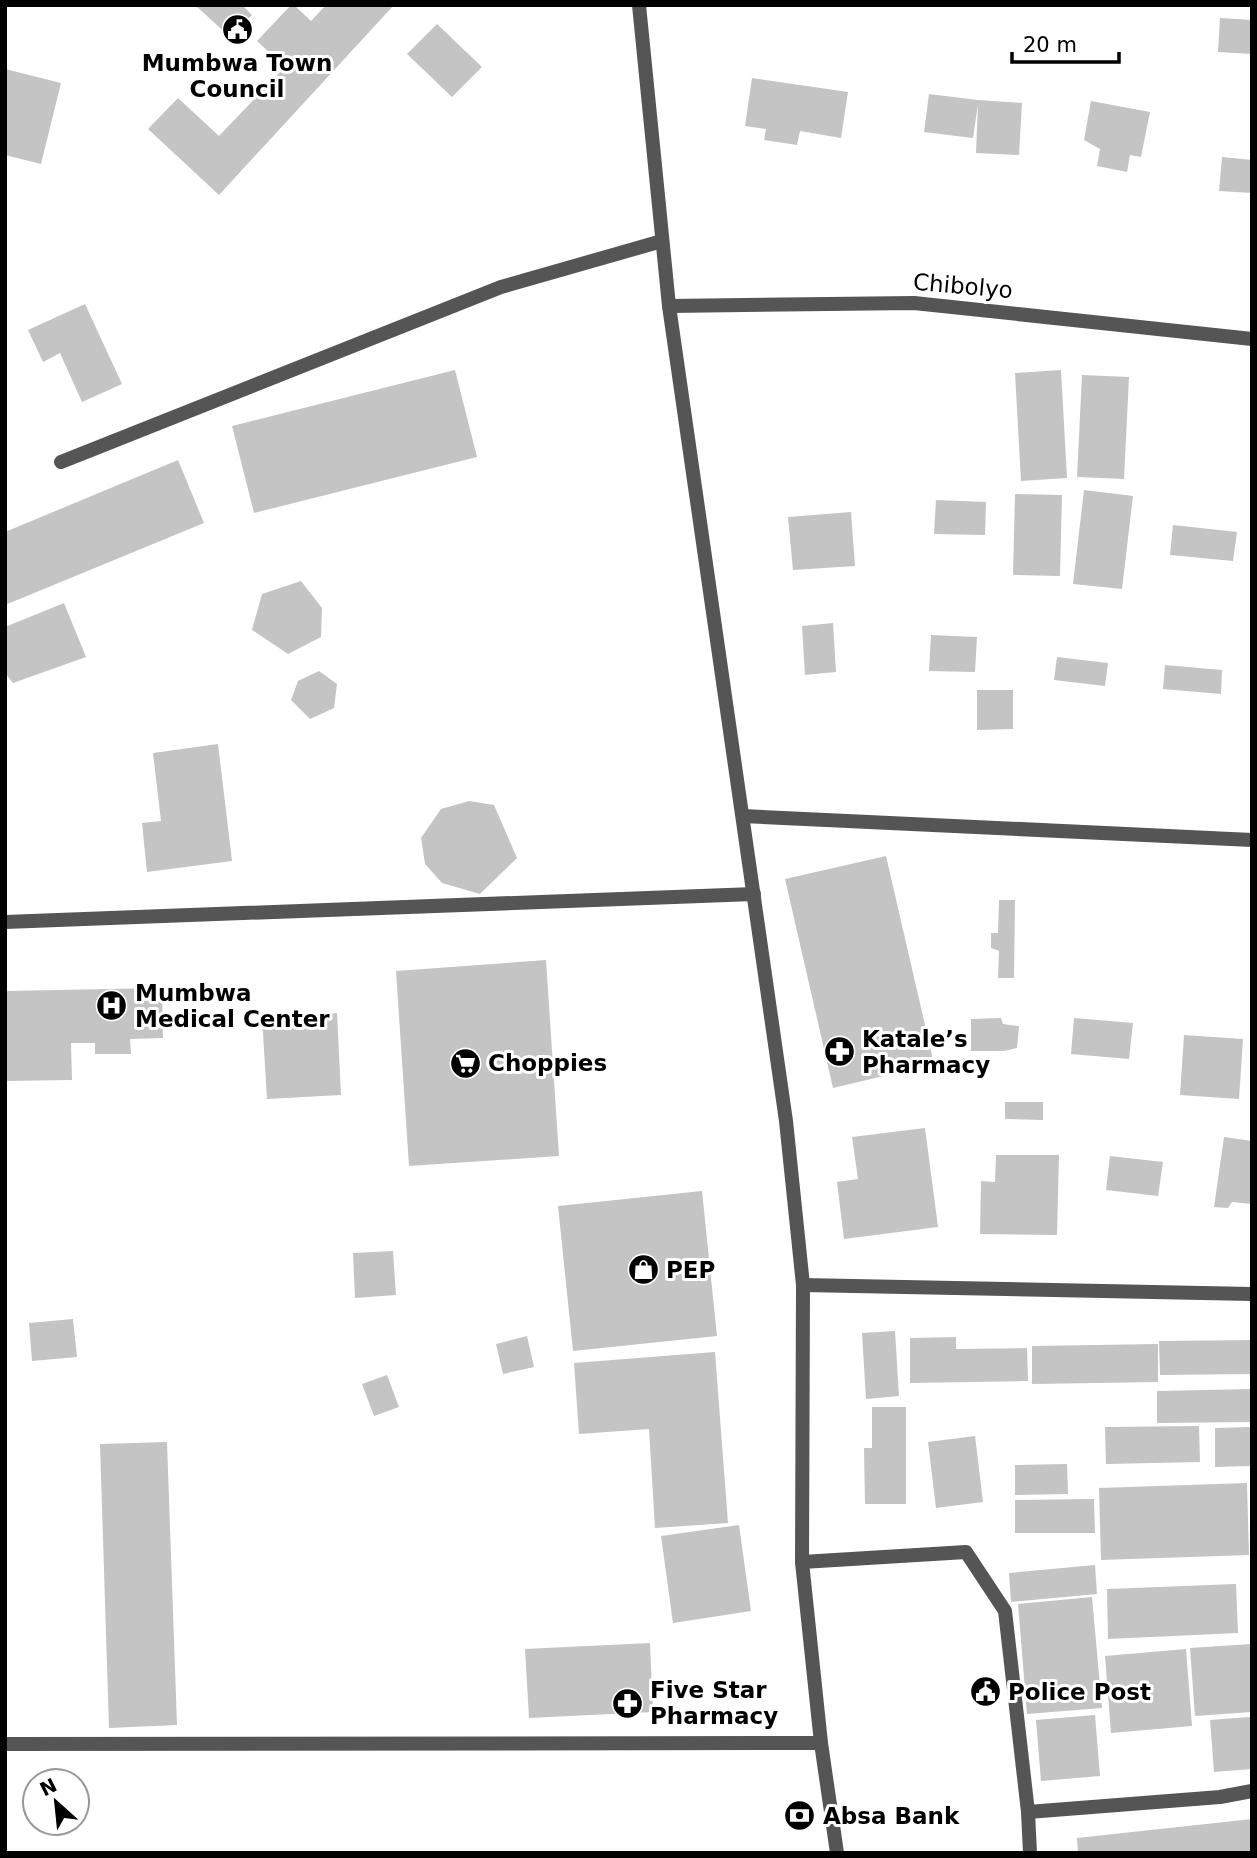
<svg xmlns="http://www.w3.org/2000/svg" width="1257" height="1858" font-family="'DejaVu Sans',sans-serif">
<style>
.building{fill:#c4c4c4}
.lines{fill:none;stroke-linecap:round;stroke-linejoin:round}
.lane{stroke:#555;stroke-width:14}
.street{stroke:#555;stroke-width:14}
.labels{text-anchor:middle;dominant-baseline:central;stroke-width:6;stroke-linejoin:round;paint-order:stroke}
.poi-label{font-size:23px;font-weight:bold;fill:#000;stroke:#fff;text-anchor:start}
.street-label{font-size:23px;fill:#000;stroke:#fff}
</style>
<rect width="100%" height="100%" fill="#fff"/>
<g class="building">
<polygon points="195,5 242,5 252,15 231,38"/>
<polygon points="291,5 294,5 311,21 326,5 394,5 219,195 148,129 178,98 219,136 285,67 257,41"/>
<polygon points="1220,18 1252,20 1252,54 1218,52"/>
<polygon points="437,24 482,67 452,97 407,54"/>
<polygon points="5,69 61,83 41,164 5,155"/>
<polygon points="752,78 848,92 841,138 800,131 797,145 764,140 766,129 745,126"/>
<polygon points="929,94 978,100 1022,103 1019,155 976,153 978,104 973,138 924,132"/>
<polygon points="1091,101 1150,112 1141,157 1130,155 1127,172 1097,166 1100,149 1084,140"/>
<polygon points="1222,157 1252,160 1252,193 1219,191"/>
<polygon points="85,304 122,384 82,402 60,353 43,362 28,330"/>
<polygon points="455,370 477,457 254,513 232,426"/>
<polygon points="1061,370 1067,478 1021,481 1015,373"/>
<polygon points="1082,375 1129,377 1124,479 1077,477"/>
<polygon points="178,460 204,523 5,605 5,532"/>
<polygon points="1084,490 1133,496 1122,589 1073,584"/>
<polygon points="1015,494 1062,495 1060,576 1013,575"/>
<polygon points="936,500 986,502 985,535 934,534"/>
<polygon points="851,512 855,566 793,570 788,517"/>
<polygon points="1173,525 1237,532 1233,561 1170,555"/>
<polygon points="301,581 322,608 321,637 288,654 252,630 262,594"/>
<polygon points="64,603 86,657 13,683 5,673 5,627"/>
<polygon points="833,623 836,672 805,675 802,626"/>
<polygon points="931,635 977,637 975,672 929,671"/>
<polygon points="1057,657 1108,663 1105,686 1054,680"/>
<polygon points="1165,665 1222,670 1221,694 1163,689"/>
<polygon points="319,671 337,684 334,708 310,719 291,700 298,681"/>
<polygon points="977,690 1013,690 1013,729 977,730"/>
<polygon points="218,744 232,861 147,872 142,823 161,821 153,753"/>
<polygon points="469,801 494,805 517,858 480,894 442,883 425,864 421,838 441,809"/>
<polygon points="886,856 934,1064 833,1088 785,879"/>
<polygon points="999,900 1015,900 1014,978 998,978 999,951 991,948 991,933 998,933"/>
<polygon points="546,960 559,1156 409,1166 396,971"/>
<polygon points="162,988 163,1038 130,1039 131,1054 95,1054 95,1043 71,1043 72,1080 5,1081 5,991"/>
<polygon points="337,1013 341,1095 267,1099 262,1017"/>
<polygon points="1001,1018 1003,1024 1019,1026 1017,1048 1004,1051 971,1051 971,1019"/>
<polygon points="1074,1018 1133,1023 1129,1059 1071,1054"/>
<polygon points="1184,1035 1243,1039 1239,1099 1180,1095"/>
<polygon points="1005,1102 1043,1102 1043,1120 1005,1119"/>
<polygon points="925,1128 938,1227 844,1239 837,1182 858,1179 852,1137"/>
<polygon points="1224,1137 1252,1141 1252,1204 1232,1202 1228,1208 1214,1207"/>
<polygon points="996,1155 1059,1155 1057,1235 980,1234 981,1181 995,1182"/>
<polygon points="1110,1156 1163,1162 1158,1196 1106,1190"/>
<polygon points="702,1191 717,1336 573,1351 558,1206"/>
<polygon points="393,1251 396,1295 355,1298 353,1253"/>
<polygon points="73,1319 77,1357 32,1361 29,1323"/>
<polygon points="895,1331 899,1396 866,1399 862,1333"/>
<polygon points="527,1336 534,1367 503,1374 496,1344"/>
<polygon points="956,1337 956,1349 1027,1348 1028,1381 910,1383 910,1338"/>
<polygon points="1252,1340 1252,1374 1160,1375 1159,1341"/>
<polygon points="1158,1344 1158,1382 1032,1384 1032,1346"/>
<polygon points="715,1352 728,1523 655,1528 649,1429 579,1434 574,1363"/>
<polygon points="387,1375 399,1407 374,1416 362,1384"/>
<polygon points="1252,1389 1252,1422 1157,1423 1157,1391"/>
<polygon points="872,1407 906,1407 906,1504 865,1504 864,1448 872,1448"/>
<polygon points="1199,1426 1200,1462 1106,1464 1105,1427"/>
<polygon points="1251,1427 1251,1466 1215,1467 1215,1428"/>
<polygon points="975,1436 983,1502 936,1508 928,1442"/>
<polygon points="167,1442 177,1725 109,1728 100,1444"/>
<polygon points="1067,1464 1068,1494 1015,1495 1015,1465"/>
<polygon points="1247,1483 1249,1555 1101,1560 1099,1488"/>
<polygon points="1094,1499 1095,1533 1015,1533 1015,1500"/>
<polygon points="739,1525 751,1611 673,1623 661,1536"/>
<polygon points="1095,1565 1097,1594 1011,1602 1009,1573"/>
<polygon points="1236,1584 1238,1633 1108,1639 1107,1589"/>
<polygon points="1092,1597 1102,1708 1027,1714 1018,1604"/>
<polygon points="650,1643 653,1712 529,1718 525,1649"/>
<polygon points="1251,1644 1252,1712 1195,1716 1190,1648"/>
<polygon points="1186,1649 1192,1726 1111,1733 1105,1656"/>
<polygon points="1095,1715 1100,1776 1041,1781 1036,1720"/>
<polygon points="1250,1717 1252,1769 1214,1772 1210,1720"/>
<polygon points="1252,1819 1252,1853 1078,1853 1077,1838"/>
</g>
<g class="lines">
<g class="lane">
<polyline points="61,462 501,287 662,241"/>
<polyline points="802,1562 966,1552 1005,1611 1028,1812 1030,1853"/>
<polyline points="1028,1812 1220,1797 1252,1791"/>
</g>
<g class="street">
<polyline points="639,5 669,306 786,1121 803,1285 802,1562 821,1743 837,1853"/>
<polyline points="669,306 914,303 1252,339"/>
<polyline points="743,816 1252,840"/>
<polyline points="5,922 754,894"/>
<polyline points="803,1285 1252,1294"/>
<polyline points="5,1744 821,1743"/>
</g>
</g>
<defs>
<symbol id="civic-disc" viewBox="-11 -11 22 22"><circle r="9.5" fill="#000" stroke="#fff"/><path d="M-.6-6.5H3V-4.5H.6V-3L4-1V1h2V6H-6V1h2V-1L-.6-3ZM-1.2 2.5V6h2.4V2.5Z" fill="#fff"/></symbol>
<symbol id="hospital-disc" viewBox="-11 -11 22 22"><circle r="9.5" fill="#000" stroke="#fff"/><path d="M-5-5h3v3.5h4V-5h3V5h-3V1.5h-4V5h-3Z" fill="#fff"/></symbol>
<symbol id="pharmacy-disc" viewBox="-11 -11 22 22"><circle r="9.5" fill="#000" stroke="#fff"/><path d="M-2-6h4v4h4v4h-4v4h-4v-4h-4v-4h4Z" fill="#fff"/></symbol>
<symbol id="supermarket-disc" viewBox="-11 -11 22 22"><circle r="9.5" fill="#000" stroke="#fff"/><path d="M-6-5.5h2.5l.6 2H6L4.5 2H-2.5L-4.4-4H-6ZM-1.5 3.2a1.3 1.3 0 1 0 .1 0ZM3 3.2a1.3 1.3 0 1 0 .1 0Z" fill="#fff"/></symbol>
<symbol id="shop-disc" viewBox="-11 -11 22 22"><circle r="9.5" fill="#000" stroke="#fff"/><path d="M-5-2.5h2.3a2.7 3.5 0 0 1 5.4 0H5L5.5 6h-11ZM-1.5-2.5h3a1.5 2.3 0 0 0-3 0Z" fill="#fff"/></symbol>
<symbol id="bank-disc" viewBox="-11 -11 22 22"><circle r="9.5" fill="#000" stroke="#fff"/><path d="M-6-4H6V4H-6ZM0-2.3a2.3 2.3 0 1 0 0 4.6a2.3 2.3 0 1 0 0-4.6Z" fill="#fff"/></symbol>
</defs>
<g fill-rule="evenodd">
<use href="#civic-disc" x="220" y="12" width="35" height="35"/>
<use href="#hospital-disc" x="94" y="988" width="35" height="35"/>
<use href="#pharmacy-disc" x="822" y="1034" width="35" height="35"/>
<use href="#supermarket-disc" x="448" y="1046" width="35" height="35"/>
<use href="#shop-disc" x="626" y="1252" width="35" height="35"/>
<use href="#civic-disc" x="968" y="1674" width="35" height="35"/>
<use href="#pharmacy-disc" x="610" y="1686" width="35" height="35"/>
<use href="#bank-disc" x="782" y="1798" width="35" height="35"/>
</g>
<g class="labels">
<g class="poi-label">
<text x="237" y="63" text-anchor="middle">Mumbwa Town<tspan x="237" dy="26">Council</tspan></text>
<text x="135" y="993">Mumbwa<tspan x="135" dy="26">Medical Center</tspan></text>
<text x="862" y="1039">Katale’s<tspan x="862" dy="26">Pharmacy</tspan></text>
<text x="488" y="1063">Choppies</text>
<text x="666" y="1270">PEP</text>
<text x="650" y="1690">Five Star<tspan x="650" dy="26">Pharmacy</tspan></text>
<text x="1008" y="1692">Police Post</text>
<text x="823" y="1816">Absa Bank</text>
</g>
<g class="street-label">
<text transform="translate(963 286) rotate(5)">Chibolyo</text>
</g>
</g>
<rect width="1257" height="1858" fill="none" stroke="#000000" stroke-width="14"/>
<g transform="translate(56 1802) rotate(333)"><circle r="33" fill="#ffffff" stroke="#999999" stroke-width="2"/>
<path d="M0-5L12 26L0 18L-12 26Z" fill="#000000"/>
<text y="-10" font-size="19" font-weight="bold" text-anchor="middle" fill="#000000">N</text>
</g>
<path d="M1012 52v10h107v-10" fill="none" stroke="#000000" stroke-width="3.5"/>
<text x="1023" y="52" font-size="21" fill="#000000" stroke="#ffffff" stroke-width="5" paint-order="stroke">20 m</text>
</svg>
